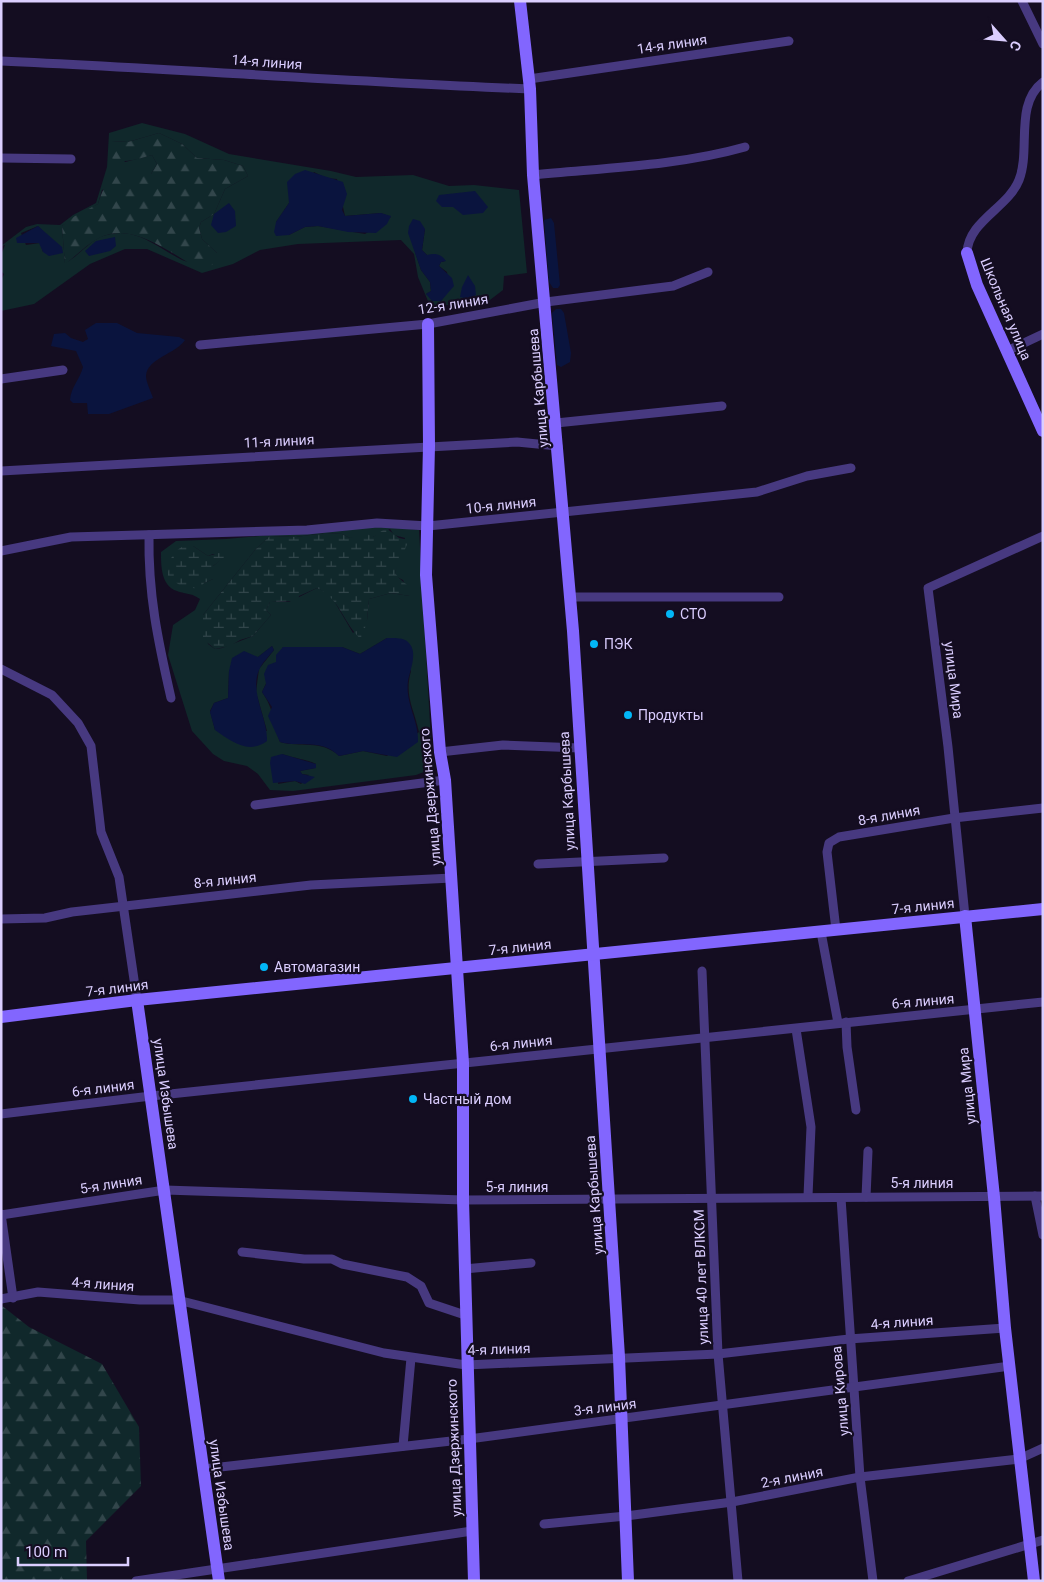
<svg xmlns="http://www.w3.org/2000/svg" width="1044" height="1582" font-family="Roboto,sans-serif">
<style>
.green{fill:#10282b;fill-rule:evenodd}
.forest{fill:url(#forest-firs)}
.wetland{fill:url(#wetland-marsh)}
.water{fill:#0a143e}
.lines{fill:none;stroke-linecap:round;stroke-linejoin:round}
.street{stroke:#473980;stroke-width:9}
.secondary{stroke:#8266fe;stroke-width:12}
.poi-dot{fill:#02b6f6;stroke:#140d21;stroke-width:2}
.labels{text-anchor:middle;dominant-baseline:central;stroke-width:4.5;stroke-linejoin:round;paint-order:stroke}
.street-label{font-size:14px;fill:#dbceff;stroke:#140d21}
.poi-label{font-size:14px;fill:#dbceff;stroke:#140d21;text-anchor:start}
</style>
<defs>
<pattern id="forest-firs" width="22" height="20" patternUnits="userSpaceOnUse" patternTransform="scale(1.25)"><rect width="22" height="20" fill="#10282b"/><path d="M5 1l3.5 6h-7zM16 11l3.5 6h-7z" fill="#32464b"/></pattern>
<pattern id="wetland-marsh" width="20" height="14" patternUnits="userSpaceOnUse" patternTransform="scale(1.25)"><rect width="20" height="14" fill="#10282b"/><path d="M1 5h8M5 5V1M11 12h8M15 12V8" fill="none" stroke="#32464b"/></pattern>
</defs>
<rect width="100%" height="100%" fill="#140d21"/>
<g class="green">
<path d="M 142,123 L 185,134 L 229,154 L 331,171 L 356,177 L 413,175 L 449,186 L 474,185 L 519,190 L 527,273 L 504,276 L 503,290 L 486,303 L 430,306 L 418,277 L 414,254 L 401,240 L 298,244 L 260,250 L 233,264 L 202,273 L 147,249 L 125,249 L 90,264 L 34,304 L 1,311 L 1,281 L 4,274 L 1,271 L 1,255 L 5,245 L 1,246 L 26,227 L 37,224 L 60,225 L 73,215 L 96,203 L 107,167 L 109,133 ZM 159,133 L 182,144 L 197,158 L 224,160 L 243,166 L 248,176 L 225,189 L 214,214 L 201,222 L 199,228 L 202,239 L 217,253 L 217,262 C 207,262 191,264 182,260 C 156,247 135,225 103,236 C 89,241 78,257 65,263 L 62,226 L 98,204 L 102,190 L 143,174 L 151,174 L 157,164 L 152,155 L 125,162 L 111,141 L 128,142 ZM 314,172 L 326,178 L 337,179 L 345,216 L 381,213 L 391,217 L 365,234 L 318,226 L 305,227 L 289,235 L 276,222 L 289,203 ZM 38,226 L 45,233 L 43,252 L 40,243 L 26,245 L 21,233 ZM 425,229 L 422,250 L 427,255 L 445,262 L 441,262 L 439,266 L 447,272 L 449,290 L 441,301 L 426,294 L 431,291 L 430,282 L 421,270 L 409,233 Z"/>
<path d="M 379,525 L 419,530 L 432,759 L 429,770 L 416,775 L 293,791 L 270,790 L 258,774 L 247,766 L 224,761 L 213,754 L 192,731 L 168,655 L 173,625 L 195,610 L 200,599 C 189,592 188,595 177,591 C 161,586 161,566 161,552 L 176,541 L 226,539 ZM 390,529 L 394,535 L 405,538 L 395,572 L 397,577 L 403,580 L 410,596 L 391,593 L 369,599 L 367,620 L 353,633 L 330,594 L 317,588 L 289,602 L 270,602 L 266,610 L 271,615 L 253,636 L 222,648 L 215,649 L 208,644 L 203,615 L 255,550 L 270,536 L 296,537 L 325,533 L 342,534 L 350,538 L 373,537 ZM 193,546 L 208,556 L 213,554 L 225,556 L 213,566 L 213,579 L 204,583 ZM 387,638 L 411,671 C 404,696 414,708 419,732 L 387,756 L 363,751 L 339,756 C 321,739 301,748 280,742 C 272,721 275,711 262,692 L 283,647 L 342,647 L 360,654 ZM 272,646 L 274,650 L 259,669 L 256,692 L 267,731 L 215,730 L 210,711 L 214,703 L 228,698 L 229,671 L 258,657 ZM 282,754 C 292,758 307,759 316,764 L 315,768 L 300,771 L 302,774 L 309,775 L 301,784 L 295,781 L 278,784 Z"/>
</g>
<g class="forest">
<path d="M 159,133 L 182,144 L 197,158 L 224,160 L 243,166 L 248,176 L 225,189 L 214,214 L 201,222 L 199,228 L 202,239 L 217,253 L 217,262 L 202,270 C 173,256 133,220 99,238 C 87,244 76,256 65,264 L 62,226 L 75,216 L 98,204 C 109,169 118,173 151,174 L 157,164 L 152,155 C 137,159 124,165 109,157 L 111,141 L 128,142 Z"/>
<polygon points="1,1305 29,1327 102,1364 139,1427 141,1486 86,1541 87,1581 1,1581"/>
</g>
<g class="wetland">
<path d="M 386,528 L 399,538 L 409,540 L 395,572 C 398,581 410,583 412,594 L 410,596 L 391,593 L 369,599 L 367,620 L 362,640 C 343,624 341,599 317,588 L 299,596 L 298,601 L 270,602 L 266,610 L 271,615 L 253,636 L 240,640 L 230,646 L 215,649 L 203,639 L 203,615 L 255,550 L 270,536 L 296,537 L 325,533 L 342,534 L 350,538 L 366,533 L 373,537 Z"/>
<path d="M 187,545 L 193,546 L 208,556 L 219,553 L 226,556 L 213,566 L 213,579 L 204,583 L 199,589 L 181,586 L 168,577 C 168,563 171,550 187,545 Z"/>
</g>
<g class="water">
<polygon points="305,170 343,182 347,194 342,210 345,216 381,213 391,216 387,224 376,233 348,232 318,226 305,227 289,235 276,236 274,232 276,222 289,203 287,182 295,174"/>
<polygon points="475,191 488,207 483,213 463,215 453,207 442,207 436,201 439,195"/>
<polygon points="229,203 235,211 236,226 226,232 218,233 211,225 214,214"/>
<polygon points="551,218 554,223 560,285 558,288 553,288 549,282 544,220"/>
<path d="M 413,219 L 420,221 L 425,229 L 422,250 L 427,255 C 435,253 441,254 446,261 L 441,262 L 439,266 L 452,278 L 454,286 L 441,301 L 432,301 L 426,294 L 431,291 L 430,282 L 421,270 L 408,233 L 409,226 Z"/>
<polygon points="38,226 62,247 63,253 49,256 43,252 39,243 17,243 16,238"/>
<polygon points="115,237 116,246 110,251 89,256 85,251 96,241"/>
<polygon points="468,275 475,286 476,295 468,299 460,297 462,287"/>
<polygon points="556,309 561,309 564,313 571,353 570,362 561,367 557,365 552,313"/>
<path d="M 96,323 L 117,323 L 137,333 L 179,337 L 185,340 C 176,354 147,358 146,376 C 146,382 151,392 153,398 L 109,414 L 88,414 L 87,403 L 73,403 L 70,400 C 71,387 80,379 83,367 L 76,351 L 51,346 L 54,334 L 65,333 L 71,338 L 83,342 L 88,339 L 85,330 Z"/>
<path d="M 387,638 C 394,638 404,637 409,643 C 418,653 410,670 408,681 C 405,703 419,721 418,742 L 397,757 L 363,751 L 339,756 C 321,738 301,748 280,742 L 268,716 L 272,707 L 262,692 L 266,684 L 264,674 L 268,665 L 276,662 L 276,655 L 283,647 L 342,647 L 360,654 Z"/>
<path d="M 272,646 L 274,650 C 270,655 263,662 260,668 C 248,691 268,717 267,741 C 248,755 231,741 215,730 L 210,712 L 214,703 L 228,698 L 229,671 L 232,658 L 244,651 L 258,657 Z"/>
<polygon points="282,754 316,764 316,768 300,771 302,774 315,777 305,784 295,781 273,783 270,763 271,757"/>
</g>
<g class="lines">
<g class="street">
<polyline points="1022,1 1043,44"/>
<path d="M 1,61 C 178,69 354,82 530,89"/>
<polyline points="529,79 789,41"/>
<polyline points="1,158 71,159"/>
<path d="M 533,175 C 602,168 678,166 745,147"/>
<path d="M 967,253 C 968,221 1008,208 1019,180 C 1031,150 1014,104 1043,82"/>
<polyline points="200,345 428,324 546,302 673,286 708,272"/>
<polyline points="1007,351 1043,334"/>
<polyline points="1,379 63,370"/>
<polyline points="556,423 722,406"/>
<polyline points="1,471 517,442 558,446"/>
<path d="M 149,535 C 148,594 158,641 171,698"/>
<polyline points="1,551 71,537 307,530 377,523 428,526 757,492 807,476 851,468"/>
<polyline points="570,597 779,597"/>
<polyline points="1,669 52,695 78,723 91,746 101,832 119,877 137,1000"/>
<polyline points="440,752 503,745 580,748"/>
<polyline points="255,805 445,780"/>
<polyline points="538,864 664,858"/>
<polyline points="965,916 948,747 928,588 1043,536"/>
<polyline points="1,919 45,918 72,912 311,885 452,878"/>
<polyline points="836,930 827,852 829,843 839,837 954,818 1043,808"/>
<polyline points="821,932 838,1023"/>
<polyline points="702,971 718,1354 738,1581"/>
<polyline points="846,1022 847,1047 856,1110"/>
<polyline points="796,1029 811,1127 808,1196"/>
<polyline points="1,1114 151,1096 1043,1002"/>
<polyline points="1035,1196 1043,1235"/>
<polyline points="866,1197 868,1151"/>
<polyline points="841,1198 860,1477 873,1581"/>
<polyline points="1,1214 13,1298"/>
<polyline points="1,1215 165,1190 463,1200 1043,1196"/>
<polyline points="242,1252 304,1259 332,1259 342,1264 407,1277 421,1286 429,1303 465,1315"/>
<polyline points="464,1269 531,1263"/>
<polyline points="1,1299 38,1292 140,1300 178,1300 384,1353 466,1365 718,1354 849,1339 1005,1328"/>
<polyline points="403,1446 411,1358"/>
<polyline points="203,1469 469,1439 1010,1366"/>
<polyline points="544,1524 626,1516 732,1502 860,1477 1019,1459 1043,1448"/>
<polyline points="136,1581 472,1531"/>
<polyline points="908,1581 1043,1540"/>
</g>
<g class="secondary">
<polyline points="520,1 530,89 533,175 573,631 619,1357 628,1581"/>
<polyline points="967,253 977,285 1043,431"/>
<polyline points="428,324 429,446 426,575 440,752 445,780 463,1063 463,1200 474,1581"/>
<polyline points="965,916 994,1197 1005,1328 1034,1581"/>
<polyline points="137,1000 219,1581"/>
<polyline points="1,1017 137,1000 1043,909"/>
</g>
</g>
<g class="poi-dot">
<circle cx="670" cy="614" r="5"/>
<circle cx="594" cy="644" r="5"/>
<circle cx="628" cy="715" r="5"/>
<circle cx="264" cy="967" r="5"/>
<circle cx="413" cy="1099" r="5"/>
</g>
<g class="labels">
<g class="street-label">
<text transform="translate(672 44) rotate(-8)">14-я линия</text>
<text transform="translate(267 62) rotate(4)">14-я линия</text>
<text transform="translate(453 304) rotate(-9)">12-я линия</text>
<text transform="translate(1006 309) rotate(67)">Школьная улица</text>
<text transform="translate(538 388) rotate(-95)">улица Карбышева</text>
<text transform="translate(279 441) rotate(-3)">11-я линия</text>
<text transform="translate(501 505) rotate(-6)">10-я линия</text>
<text transform="translate(954 680) rotate(83)">улица Мира</text>
<text transform="translate(567 791) rotate(-93)">улица Карбышева</text>
<text transform="translate(430 797) rotate(-95)">улица Дзержинского</text>
<text transform="translate(889 815) rotate(-10)">8-я линия</text>
<text transform="translate(225 880) rotate(-6)">8-я линия</text>
<text transform="translate(923 906) rotate(-6)">7-я линия</text>
<text transform="translate(520 947) rotate(-6)">7-я линия</text>
<text transform="translate(117 988) rotate(-7)">7-я линия</text>
<text transform="translate(923 1001) rotate(-5)">6-я линия</text>
<text transform="translate(521 1043) rotate(-6)">6-я линия</text>
<text transform="translate(967 1086) rotate(-96)">улица Мира</text>
<text transform="translate(103 1088) rotate(-7)">6-я линия</text>
<text transform="translate(166 1094) rotate(82)">улица Избышева</text>
<text x="922" y="1183">5-я линия</text>
<text transform="translate(111 1184) rotate(-9)">5-я линия</text>
<text x="517" y="1187">5-я линия</text>
<text transform="translate(594 1195) rotate(-94)">улица Карбышева</text>
<text transform="translate(701 1277) rotate(-92)">улица 40 лет ВЛКСМ</text>
<text transform="translate(103 1284) rotate(4)">4-я линия</text>
<text transform="translate(902 1322) rotate(-4)">4-я линия</text>
<text transform="translate(499 1349) rotate(-2)">4-я линия</text>
<text transform="translate(840 1391) rotate(-95)">улица Кирова</text>
<text transform="translate(605 1407) rotate(-7)">3-я линия</text>
<text transform="translate(454 1448) rotate(-92)">улица Дзержинского</text>
<text transform="translate(792 1477) rotate(-11)">2-я линия</text>
<text transform="translate(222 1495) rotate(82)">улица Избышева</text>
</g>
<g class="poi-label">
<text x="680" y="614">СТО</text>
<text x="604" y="644">ПЭК</text>
<text x="638" y="715">Продукты</text>
<text x="274" y="967">Автомагазин</text>
<text x="423" y="1099">Частный дом</text>
</g>
</g>
<rect width="1044" height="1582" fill="none" stroke="#dbceff" stroke-width="5"/>
<g transform="translate(1004 40) rotate(117)" stroke="#140d21" stroke-width="4" paint-order="stroke">
<path d="M0-4L9 19L0 12L-9 19Z" fill="#dbceff"/>
<text y="-8" font-size="14" font-weight="bold" text-anchor="middle" fill="#dbceff">С</text>
</g>
<path d="M18 1557v8h110v-8" fill="none" stroke="#dbceff" stroke-width="2.5"/>
<text x="25" y="1557" font-size="15" fill="#dbceff" stroke="#140d21" stroke-width="4" paint-order="stroke">100 m</text>
</svg>
